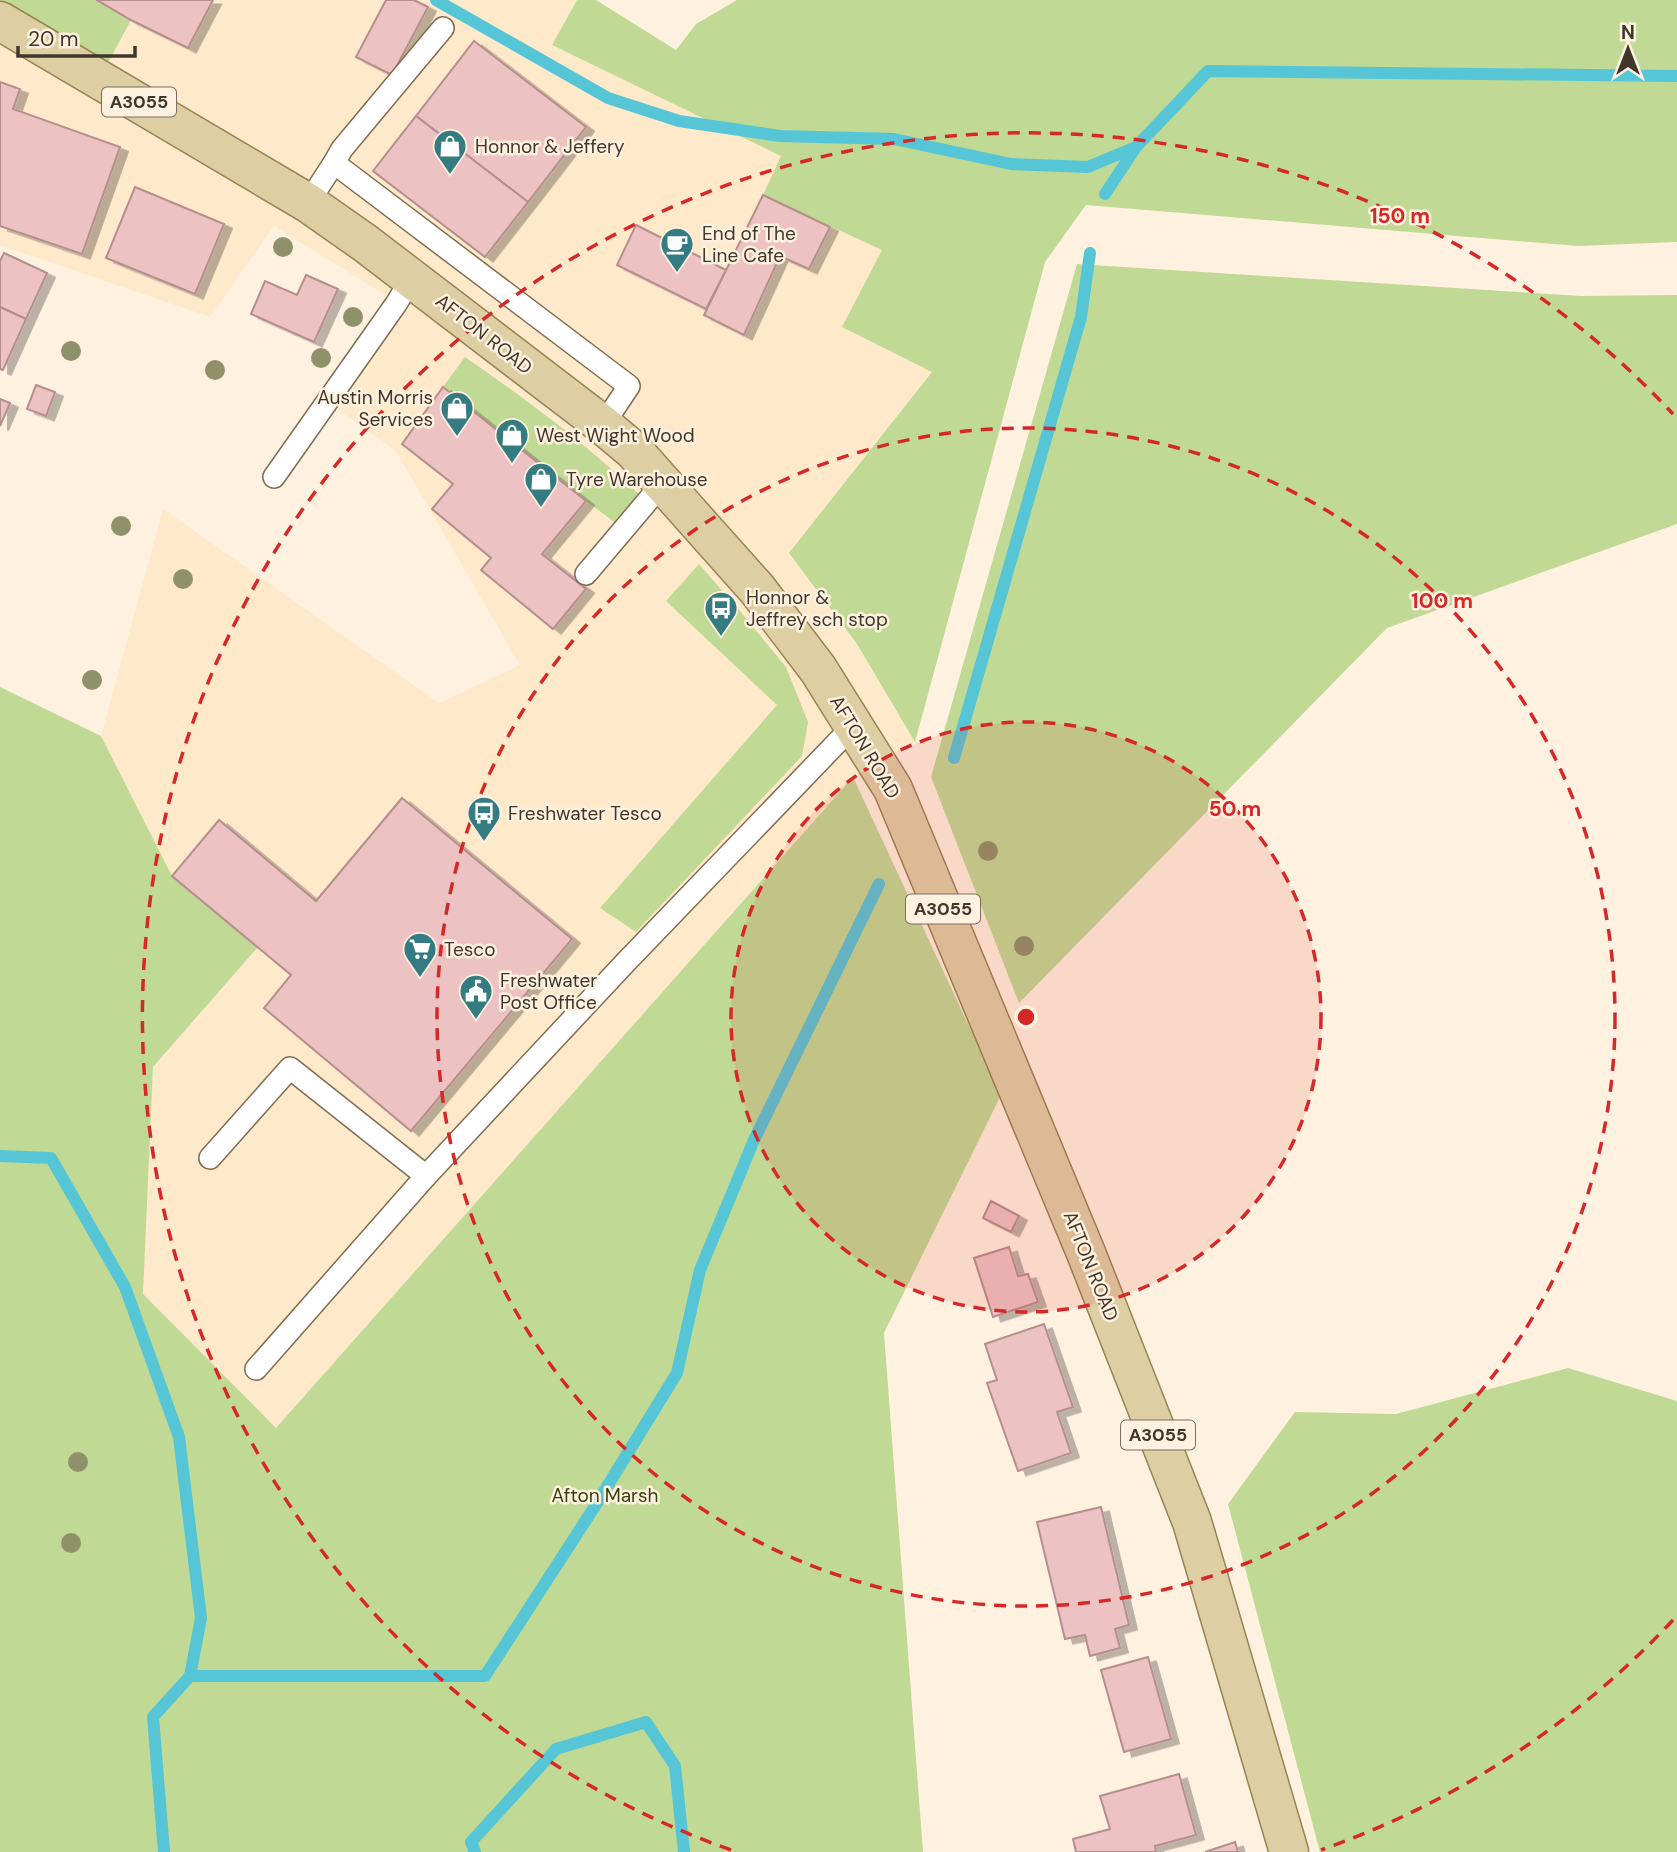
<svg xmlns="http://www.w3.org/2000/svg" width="1677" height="1852" font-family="'DM Sans',sans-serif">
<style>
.built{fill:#ffe9cb}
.green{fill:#c0d994}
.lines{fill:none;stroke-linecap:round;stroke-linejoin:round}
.stream{stroke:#56c5d5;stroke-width:12}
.building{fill:#ecc3c2;stroke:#b58e8d;stroke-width:2;filter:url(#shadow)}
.lane-casing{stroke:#806c50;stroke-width:24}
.primary-casing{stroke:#988453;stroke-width:41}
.lane{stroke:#fff;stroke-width:21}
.primary{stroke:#ddcea4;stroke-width:38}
.tree{fill:#8f916a}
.ring{fill:none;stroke:#d62828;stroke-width:3.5;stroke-dasharray:12 9}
.labels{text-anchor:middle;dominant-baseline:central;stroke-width:5;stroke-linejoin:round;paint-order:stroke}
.shield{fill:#fff1df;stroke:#796f61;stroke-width:2}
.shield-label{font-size:18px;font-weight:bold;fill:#40372b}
.poi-label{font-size:19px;fill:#40372b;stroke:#fff1df;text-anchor:start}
.street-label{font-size:19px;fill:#40372b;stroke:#fff1df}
.park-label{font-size:19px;fill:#33420a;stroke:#fff1df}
.centre{fill:#d62828;stroke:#fff1df;stroke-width:3.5}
.ring-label{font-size:21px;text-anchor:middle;font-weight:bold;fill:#d62828;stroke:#fff1df;stroke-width:5;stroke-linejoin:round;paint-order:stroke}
</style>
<defs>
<filter id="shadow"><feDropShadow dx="8" dy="4.5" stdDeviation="0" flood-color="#0004"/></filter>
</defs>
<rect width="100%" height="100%" fill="#fff1df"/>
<polygon class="built" points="0,0 577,0 552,45 1045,262 915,742 853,777 276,1428 143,1295 153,1067 258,947 172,876 101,736 163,509 439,703 520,665 395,450 335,408 403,310 387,296 274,226 210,317 0,245"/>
<g class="green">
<polygon points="0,0 97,0 131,20 103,72 0,10"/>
<polygon points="577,0 596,0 676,50 696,24 737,0 1677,0 1677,242 1578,246 1086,205 1045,262 915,742 857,644 789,553 932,372 842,327 882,250 763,195 781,156 552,45"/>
<polygon points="1077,264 1581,296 1677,295 1677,524 1387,628 1019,1003 931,777"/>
<path d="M 465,357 C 526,399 587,445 641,496 L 617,524 L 586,501 L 443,387 Z"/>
<polygon points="699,564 739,610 786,667 808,722 802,756 636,932 600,908 777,705 666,601"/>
<polygon points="0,687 101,736 172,876 258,947 153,1067 143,1294 276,1428 853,777 1001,1095 884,1333 923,1852 0,1852"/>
<polygon points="1568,1368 1677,1401 1677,1852 1320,1852 1228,1504 1295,1412 1396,1414"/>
</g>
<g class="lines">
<g class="stream">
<polyline points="436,0 608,98 679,121 780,136 894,139 1011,164 1088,167 1136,147"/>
<polyline points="1105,194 1136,147 1208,71 1677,76"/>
<polyline points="954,758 1081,317 1090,253"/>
<polyline points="0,1156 51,1158 125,1287 179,1437 201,1618 190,1676"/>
<polyline points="164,1852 153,1717 190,1676 485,1676 597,1503 677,1373 700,1270 754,1140 879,884"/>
<polyline points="475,1852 471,1842 556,1749 646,1722 675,1766 684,1852"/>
</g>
</g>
<g class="building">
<polygon points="97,0 213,0 188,48 131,20"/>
<polygon points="386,0 414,0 428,7 392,75 356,57"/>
<polygon points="474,41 586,127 528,202 416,116"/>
<polygon points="0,82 20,89 13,109 120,147 82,254 0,226"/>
<polygon points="416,116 528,202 485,257 373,171"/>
<polygon points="135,187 224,224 195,294 106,258"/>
<polygon points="763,195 830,227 809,269 780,256 744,335 704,315"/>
<polygon points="636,225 726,270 706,309 617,265"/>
<polygon points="4,253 47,273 26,319 0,307 0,261"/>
<polygon points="306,275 338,289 314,342 251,314 265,281 297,295"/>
<polygon points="0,307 26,319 3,370 0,369"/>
<polygon points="36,385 55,392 46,416 27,409"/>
<polygon points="443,387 586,501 542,554 586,589 553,629 481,570 491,558 432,509 453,484 402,444"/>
<polygon points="0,399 10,403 0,426"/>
<polygon points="402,798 572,939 411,1131 264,1008 291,975 172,876 219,820 316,901"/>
<polygon points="991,1201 1019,1216 1011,1232 983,1218"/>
<polygon points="1009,1247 1018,1276 1028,1274 1038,1302 993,1317 974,1258"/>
<polygon points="1044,1324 1073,1407 1057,1412 1071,1453 1018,1471 987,1383 997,1380 985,1344"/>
<polygon points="1101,1507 1129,1625 1115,1629 1120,1648 1090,1656 1085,1635 1065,1639 1037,1522"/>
<polygon points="1148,1657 1171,1739 1124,1752 1101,1670"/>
<polygon points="1179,1774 1196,1835 1155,1846 1156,1852 1076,1852 1073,1839 1110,1829 1100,1796"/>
<polygon points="1235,1842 1238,1852 1205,1852"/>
</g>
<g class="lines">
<defs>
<g id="lane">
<polyline points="334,163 342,149 443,28"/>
<polyline points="308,203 334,163 629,386 603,425"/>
<polyline points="274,477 396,304 412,278"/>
<polyline points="586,574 651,497 661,480"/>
<polyline points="210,1158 290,1068 426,1176 625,963 853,726"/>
<polyline points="256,1369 426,1176"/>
</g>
<polyline id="primary" points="0,21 308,203 365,243 603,425 634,451 757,589 818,669 893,789 1086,1253 1192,1522 1289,1852"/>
</defs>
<use href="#lane" class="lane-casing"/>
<use href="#primary" class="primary-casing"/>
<use href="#lane" class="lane"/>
<use href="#primary" class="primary"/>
</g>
<g class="tree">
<circle cx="283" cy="247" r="10"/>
<circle cx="353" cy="317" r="10"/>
<circle cx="71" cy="351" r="10"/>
<circle cx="321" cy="358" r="10"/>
<circle cx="215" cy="370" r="10"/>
<circle cx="121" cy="526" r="10"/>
<circle cx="183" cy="579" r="10"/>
<circle cx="92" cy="680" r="10"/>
<circle cx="988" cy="851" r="10"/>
<circle cx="1024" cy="946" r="10"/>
<circle cx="78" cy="1462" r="10"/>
<circle cx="71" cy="1543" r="10"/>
</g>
<circle cx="1026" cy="1017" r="295" fill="#d62828" fill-opacity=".12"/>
<g class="ring">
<circle cx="1026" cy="1017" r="295"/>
<circle cx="1026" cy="1017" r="589"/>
<path d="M1673 1620A884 884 0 0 1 1321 1850M731 1850A884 884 0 1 1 1673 414"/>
</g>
<defs>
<symbol id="shop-pin" viewBox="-11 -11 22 30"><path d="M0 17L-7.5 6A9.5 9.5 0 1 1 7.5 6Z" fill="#347c81" stroke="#fff1df"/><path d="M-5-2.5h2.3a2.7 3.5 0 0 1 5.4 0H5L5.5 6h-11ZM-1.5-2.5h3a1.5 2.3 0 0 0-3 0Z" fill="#fff"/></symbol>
<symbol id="cafe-pin" viewBox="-11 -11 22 30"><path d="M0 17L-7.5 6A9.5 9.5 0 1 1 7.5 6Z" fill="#347c81" stroke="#fff1df"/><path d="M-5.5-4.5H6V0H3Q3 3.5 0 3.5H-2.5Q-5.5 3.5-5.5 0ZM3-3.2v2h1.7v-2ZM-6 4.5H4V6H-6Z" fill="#fff"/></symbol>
<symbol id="bus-pin" viewBox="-11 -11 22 30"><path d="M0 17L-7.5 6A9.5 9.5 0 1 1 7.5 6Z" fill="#347c81" stroke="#fff1df"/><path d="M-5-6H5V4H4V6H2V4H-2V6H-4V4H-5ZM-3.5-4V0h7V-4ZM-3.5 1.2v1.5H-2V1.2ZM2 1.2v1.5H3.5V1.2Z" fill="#fff"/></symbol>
<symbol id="supermarket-pin" viewBox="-11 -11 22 30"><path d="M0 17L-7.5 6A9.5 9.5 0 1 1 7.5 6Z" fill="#347c81" stroke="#fff1df"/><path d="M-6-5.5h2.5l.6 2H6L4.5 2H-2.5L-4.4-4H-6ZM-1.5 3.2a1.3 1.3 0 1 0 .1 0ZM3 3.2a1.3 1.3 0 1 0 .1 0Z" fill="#fff"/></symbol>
<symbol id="civic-pin" viewBox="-11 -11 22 30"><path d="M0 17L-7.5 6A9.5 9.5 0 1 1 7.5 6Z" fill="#347c81" stroke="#fff1df"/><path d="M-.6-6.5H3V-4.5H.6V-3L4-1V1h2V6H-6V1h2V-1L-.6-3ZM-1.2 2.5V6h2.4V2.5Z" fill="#fff"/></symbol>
</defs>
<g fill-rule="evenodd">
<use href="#shop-pin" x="431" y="127" width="38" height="52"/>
<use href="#cafe-pin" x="658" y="225" width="38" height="52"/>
<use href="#shop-pin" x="438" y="389" width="38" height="52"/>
<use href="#shop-pin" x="493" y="416" width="38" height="52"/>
<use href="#shop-pin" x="522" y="460" width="38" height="52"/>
<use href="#bus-pin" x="702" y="589" width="38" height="52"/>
<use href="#bus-pin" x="465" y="794" width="38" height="52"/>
<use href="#supermarket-pin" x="401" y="930" width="38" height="52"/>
<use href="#civic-pin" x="457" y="972" width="38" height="52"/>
</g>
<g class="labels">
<g class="shield">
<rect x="102" y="87.5" width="74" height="29" rx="5"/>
<rect x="906" y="894.5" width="74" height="29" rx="5"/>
<rect x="1121" y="1420.5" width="74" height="29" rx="5"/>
</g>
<g class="shield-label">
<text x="139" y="102">A3055</text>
<text x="943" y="909">A3055</text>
<text x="1158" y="1435">A3055</text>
</g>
<g class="poi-label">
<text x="475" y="146">Honnor &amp; Jeffery</text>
<text x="702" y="233">End of The<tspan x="702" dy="22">Line Cafe</tspan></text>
<text x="433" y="397" text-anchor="end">Austin Morris<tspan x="433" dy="22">Services</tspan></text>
<text x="536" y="435">West Wight Wood</text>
<text x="566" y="479">Tyre Warehouse</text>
<text x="746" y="597">Honnor &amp;<tspan x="746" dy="22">Jeffrey sch stop</tspan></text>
<text x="508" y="813">Freshwater Tesco</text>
<text x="444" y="949">Tesco</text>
<text x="500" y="980">Freshwater<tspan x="500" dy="22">Post Office</tspan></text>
</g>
<g class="street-label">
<text transform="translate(484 334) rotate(38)">AFTON ROAD</text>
<text transform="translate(865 747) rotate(59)">AFTON ROAD</text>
<text transform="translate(1091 1266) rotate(68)">AFTON ROAD</text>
</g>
<g class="park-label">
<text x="605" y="1495">Afton Marsh</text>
</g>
</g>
<circle cx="1026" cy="1017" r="10" class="centre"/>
<g class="ring-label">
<text x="1400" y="223">150 m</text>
<text x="1442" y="608">100 m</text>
<text x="1235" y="816">50 m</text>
</g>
<g transform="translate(1628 49)" stroke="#fff1df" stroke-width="5" paint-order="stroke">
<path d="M0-5L12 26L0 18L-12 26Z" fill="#40372b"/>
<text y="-10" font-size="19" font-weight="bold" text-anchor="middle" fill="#40372b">N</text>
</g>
<path d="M18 46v10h117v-10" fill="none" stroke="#40372b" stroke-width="3.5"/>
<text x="28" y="46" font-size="21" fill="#40372b" stroke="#fff1df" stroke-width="5" paint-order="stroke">20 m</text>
</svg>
